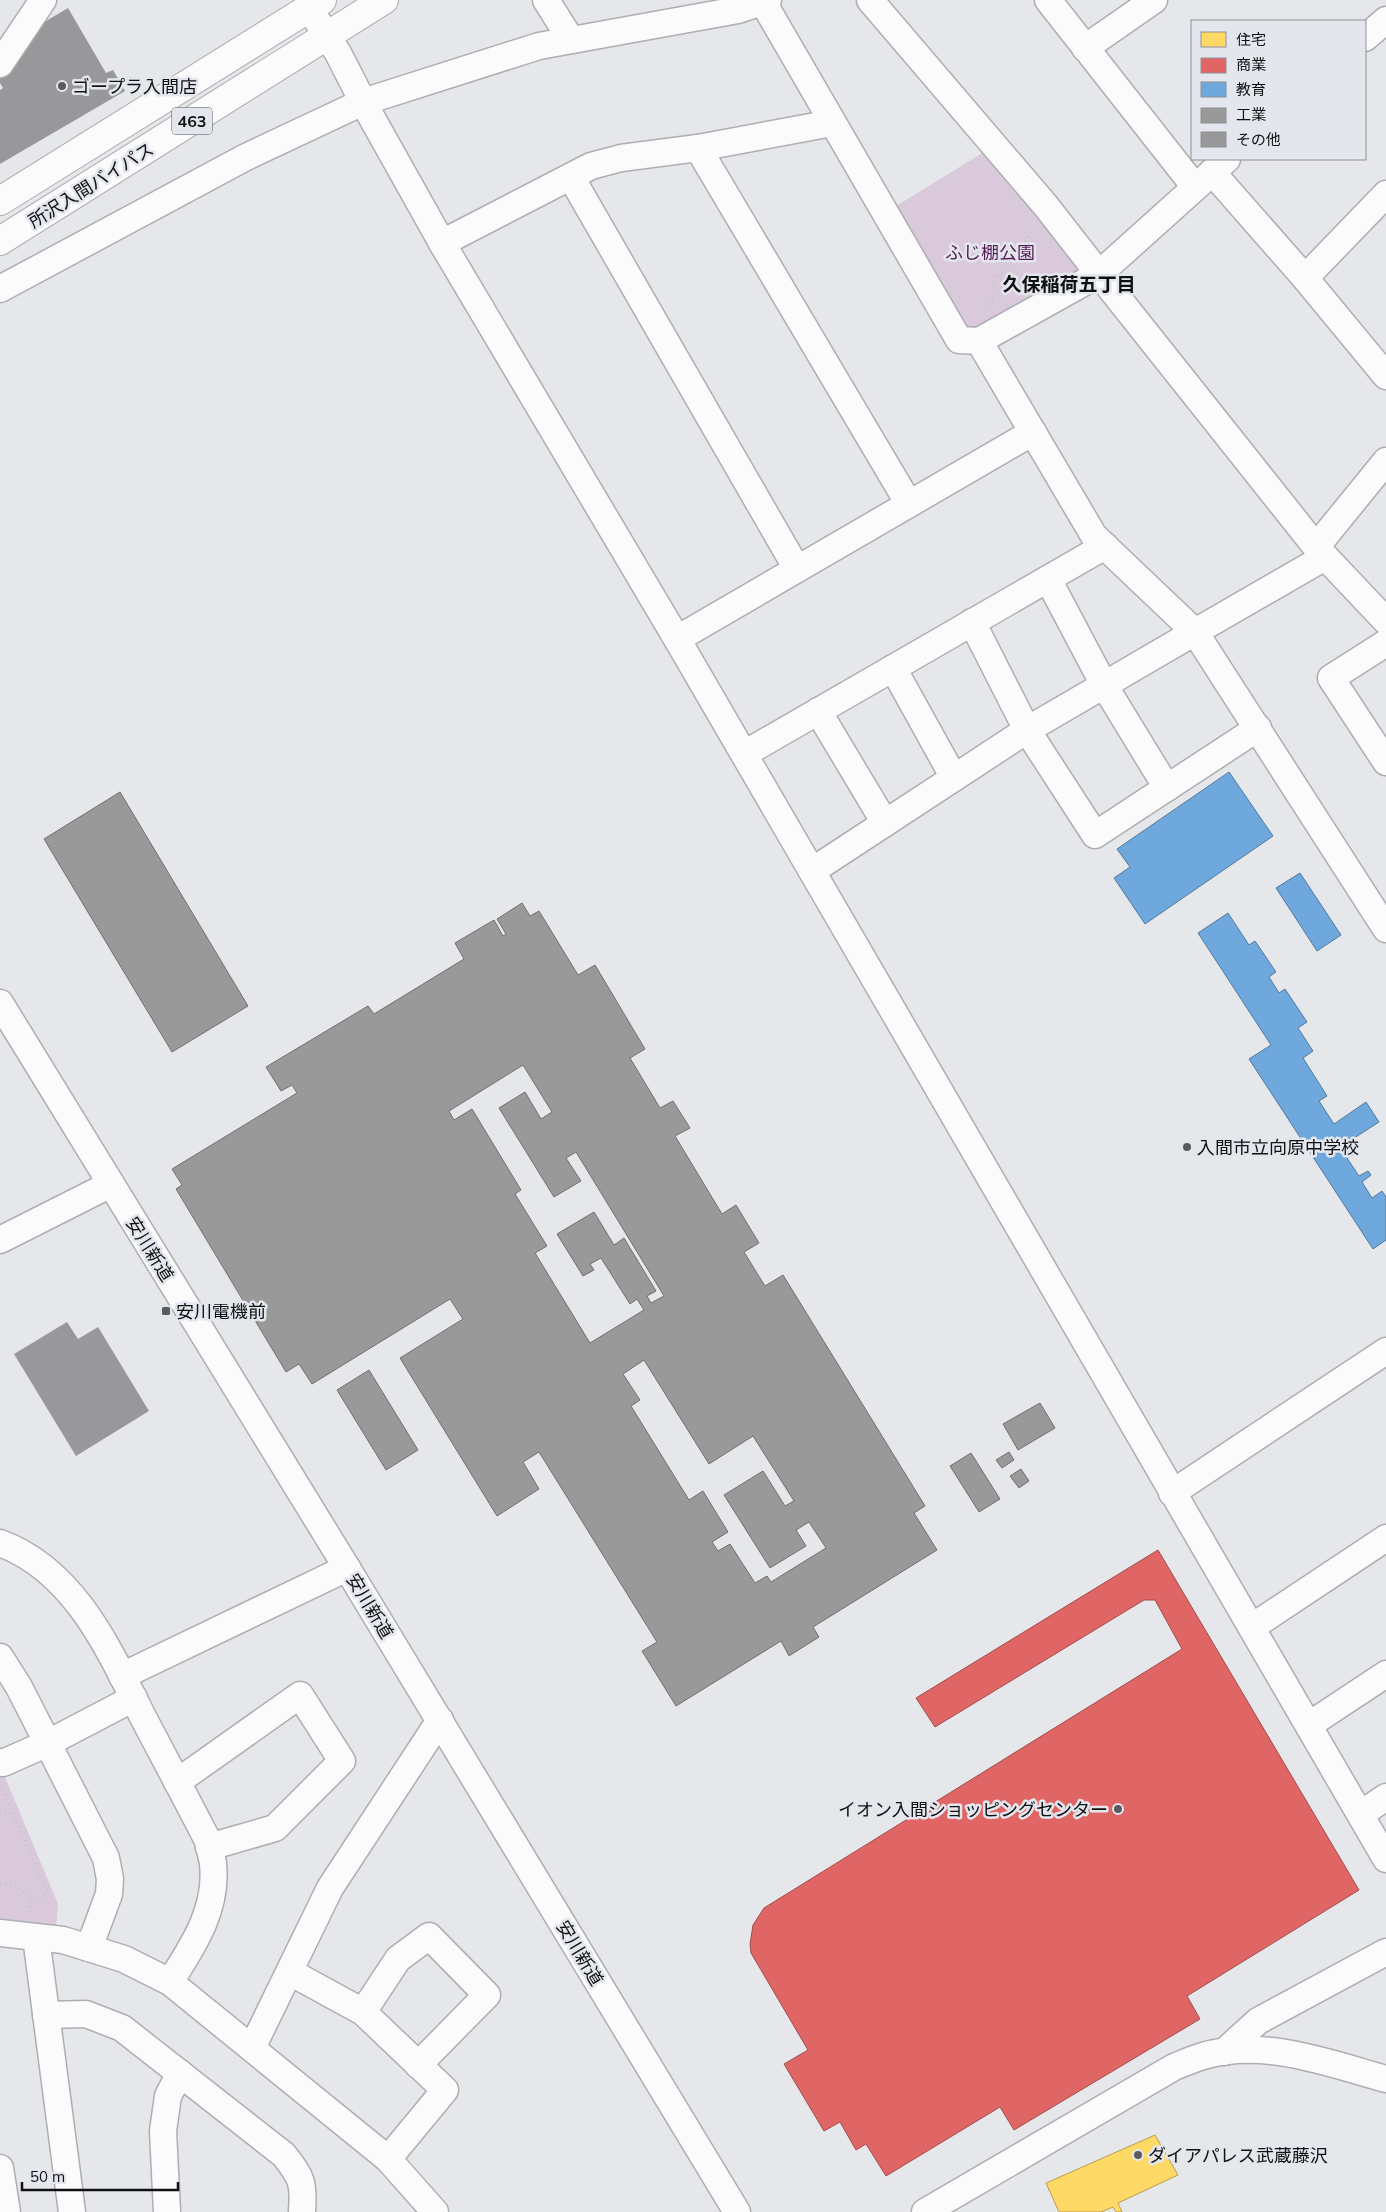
<svg xmlns="http://www.w3.org/2000/svg" width="1386" height="2212" font-family="Mulish,'Noto Sans JP',sans-serif">
<style>
.green{fill:#d9c9db}
.homes{fill:#ffd966;stroke:#b79d4d}
.shops{fill:#e06666;stroke:#a14c4d}
.schools{fill:#6fa8dc;stroke:#527a9f}
.industry{fill:#999;stroke:#707070;fill-rule:evenodd}
.building{fill:#98989b}
.lines{fill:none;stroke-linecap:round;stroke-linejoin:round}
.minor-casing{stroke:#adaeb1;stroke-width:29}
.highway-casing{stroke:#adaeb1;stroke-width:30}
.path{stroke:#c5c5c7;stroke-width:3;stroke-dasharray:1 4;stroke-linecap:butt}
.minor{stroke:#fbfbfc;stroke-width:26}
.highway{stroke:#fbfbfc;stroke-width:28}
.poi-dot{fill:#5a5b5e;stroke:#e4e6ed;stroke-width:2}
.labels{text-anchor:middle;dominant-baseline:central;stroke-width:5;stroke-linejoin:round;paint-order:stroke}
.shield{fill:#e4e6ed;stroke:#4f5054;stroke-width:1}
.shield-label{font-size:16px;font-weight:bold;fill:#0f1012}
.poi-label{font-size:18px;fill:#0f1012;stroke:#e4e6ed;text-anchor:start}
.street-label{font-size:18px;fill:#0f1012;stroke:#e4e6ed}
.park-label{font-size:18px;fill:#541e54;stroke:#e4e6ed}
.neighbourhood-label{font-size:19px;font-weight:bold;fill:#0f1012;stroke:#e4e6ed}
</style>
<rect width="100%" height="100%" fill="#e6e7eb"/>
<g class="green">
<polygon points="984,152 1077,262 1076,275 978,333 966,332 893,208"/>
<polygon points="0,1775 5,1777 58,1904 56,1929 0,1926"/>
</g>
<polygon class="homes" points="1155,2135 1178,2175 1118,2203 1122,2212 1116,2212 1113,2207 1101,2212 1059,2212 1046,2183"/>
<polygon class="shops" points="1158,1550 1359,1890 1187,1996 1200,2019 1014,2130 1000,2107 886,2176 866,2144 856,2150 840,2122 824,2131 784,2064 808,2050 751,1953 750,1944 753,1925 764,1908 1182,1649 1155,1600 1144,1600 935,1727 916,1698"/>
<g class="schools">
<polygon points="1229,772 1273,836 1145,924 1114,878 1130,867 1117,849"/>
<polygon points="1300,873 1341,935 1317,951 1276,888"/>
<polygon points="1228,913 1249,945 1255,941 1276,972 1269,977 1279,993 1285,989 1307,1022 1298,1028 1313,1051 1303,1058 1327,1096 1319,1101 1334,1124 1366,1102 1379,1122 1345,1144 1353,1155 1347,1158 1359,1176 1368,1171 1371,1175 1362,1182 1372,1198 1382,1191 1386,1197 1386,1240 1373,1249 1249,1059 1271,1045 1198,933"/>
</g>
<g class="industry">
<polygon points="120,792 248,1006 172,1052 44,839"/>
<path d="M 522,903 L 530,916 L 539,911 L 578,975 L 595,965 L 645,1049 L 630,1058 L 660,1108 L 673,1101 L 690,1128 L 675,1136 L 722,1214 L 736,1205 L 759,1243 L 744,1252 L 765,1286 L 783,1275 L 925,1506 L 914,1513 L 937,1550 L 813,1627 L 819,1637 L 789,1656 L 781,1641 L 676,1706 L 642,1651 L 657,1642 L 539,1452 L 523,1462 L 539,1489 L 497,1516 L 400,1358 L 463,1319 L 450,1299 L 312,1384 L 299,1364 L 286,1372 L 176,1189 L 182,1185 L 172,1169 L 297,1093 L 292,1085 L 281,1091 L 266,1067 L 368,1006 L 374,1014 L 464,959 L 455,943 L 494,920 L 503,936 L 506,934 L 497,919 ZM 523,1065 L 552,1112 L 541,1119 L 525,1092 L 499,1108 L 554,1197 L 581,1181 L 566,1158 L 576,1152 L 664,1296 L 651,1303 L 647,1296 L 656,1291 L 624,1238 L 614,1245 L 594,1212 L 557,1234 L 583,1276 L 594,1270 L 590,1264 L 601,1258 L 630,1304 L 637,1299 L 644,1310 L 590,1343 L 535,1253 L 547,1246 L 515,1194 L 521,1190 L 472,1109 L 454,1120 L 449,1111 ZM 644,1360 L 709,1464 L 753,1436 L 794,1501 L 785,1506 L 763,1471 L 724,1495 L 770,1568 L 806,1546 L 796,1530 L 809,1522 L 826,1548 L 771,1582 L 767,1576 L 755,1583 L 730,1544 L 718,1551 L 712,1542 L 728,1532 L 703,1491 L 689,1500 L 631,1406 L 640,1400 L 623,1374 Z"/>
<polygon points="369,1370 418,1450 386,1470 337,1390"/>
<polygon points="1040,1403 1055,1428 1018,1450 1003,1424"/>
<polygon points="1009,1452 1014,1460 1002,1468 996,1460"/>
<polygon points="971,1453 1000,1499 979,1512 950,1466"/>
<polygon points="1021,1469 1029,1481 1019,1488 1010,1476"/>
</g>
<g class="building">
<polygon points="68,8 106,73 113,70 125,91 0,164 0,90 3,88 0,83 0,76 36,27"/>
<polygon points="67,1322 78,1339 98,1327 149,1411 76,1456 14,1354"/>
</g>
<g class="lines">
<defs>
<g id="minor">
<polyline points="546,0 571,40"/>
<polyline points="1048,0 1195,187"/>
<polyline points="763,2 959,340 979,341 1099,274 1046,206 870,0"/>
<polyline points="309,8 338,53 363,102 442,243 677,639 1386,1859"/>
<polyline points="1365,38 1386,20"/>
<polyline points="1085,48 1154,0"/>
<polyline points="0,64 43,0"/>
<polyline points="698,148 909,504"/>
<polyline points="1227,159 1099,274 1316,547 1386,621"/>
<polyline points="1212,172 1305,278 1386,376"/>
<polyline points="571,177 797,569"/>
<polyline points="442,243 591,166 621,158 698,148 832,123"/>
<polyline points="1305,278 1386,194"/>
<polyline points="0,289 246,157 363,102 539,46 738,10 768,0"/>
<polyline points="1316,547 1386,461"/>
<polyline points="1325,557 1195,632 1386,929"/>
<polyline points="1048,579 1104,685 1167,788"/>
<polyline points="972,622 1027,730 1095,835 1258,728"/>
<polyline points="677,639 1033,432"/>
<polyline points="1386,643 1331,678 1386,762"/>
<polyline points="893,668 954,778"/>
<polyline points="818,711 885,823"/>
<polyline points="744,754 1105,546"/>
<polyline points="812,871 1027,730 1195,632 1094,536 979,341"/>
<polyline points="0,1003 347,1568 737,2212"/>
<polyline points="0,1240 111,1184"/>
<polyline points="1172,1493 1386,1351"/>
<path d="M 0,1543 C 76,1571 110,1652 144,1719 C 165,1759 187,1800 208,1841 C 209,1848 212,1856 213,1864 C 218,1909 193,1946 170,1982"/>
<polyline points="1252,1627 1386,1538"/>
<polyline points="0,1657 19,1687 106,1858 110,1879 109,1894 89,1948"/>
<polyline points="122,1676 347,1568"/>
<polyline points="1309,1725 1386,1674"/>
<polyline points="0,1762 3,1763 48,1743 134,1698"/>
<polyline points="177,1782 300,1695 342,1761 275,1828 209,1847"/>
<polyline points="1361,1814 1386,1797"/>
<polyline points="0,1933 63,1940 124,1959 170,1982 388,2159 435,2212"/>
<polyline points="36,1937 72,2212"/>
<polyline points="290,1972 363,2012 445,2090 388,2159"/>
<polyline points="363,2012 398,1959 429,1936 487,1995 418,2065"/>
<path d="M 46,2015 L 86,2014 L 122,2028 L 284,2155 C 302,2178 304,2182 302,2212"/>
<polyline points="252,2048 330,1888 440,1720"/>
<polyline points="1224,2052 1258,2021 1386,1952"/>
<polyline points="0,2168 7,2212"/>
<polyline points="167,2212 163,2131 168,2096 180,2073"/>
<path d="M 925,2212 L 1174,2067 C 1184,2063 1193,2059 1203,2056 C 1264,2038 1328,2063 1386,2079"/>
</g>
<g id="highway">
<polyline points="0,201 322,0"/>
<polyline points="0,241 384,0"/>
</g>
</defs>
<use href="#minor" class="minor-casing"/>
<use href="#highway" class="highway-casing"/>
<g class="path">
<path d="M 991,307 L 994,292 L 993,277 C 1016,269 1022,248 1033,228"/>
<polyline points="1,1785 47,1892 40,1898 32,1900 29,1912"/>
<polyline points="0,1810 14,1816"/>
<path d="M 0,1883 C 15,1883 22,1890 32,1900"/>
</g>
<use href="#minor" class="minor"/>
<use href="#highway" class="highway"/>
</g>
<g class="poi-dot">
<circle cx="62" cy="86" r="5"/>
<circle cx="1187" cy="1147" r="5"/>
<rect x="161" y="1306" width="10" height="10" rx="2.5"/>
<circle cx="1118" cy="1809" r="5"/>
<circle cx="1138" cy="2155" r="5"/>
</g>
<g class="labels">
<rect class="shield" x="172" y="107.5" width="40" height="27" rx="4"/>
<g class="shield-label">
<text x="192" y="121">463</text>
</g>
<g class="poi-label">
<text x="72" y="86">ゴープラ入間店</text>
<text x="1197" y="1147">入間市立向原中学校</text>
<text x="176" y="1311">安川電機前</text>
<text x="1108" y="1809" text-anchor="end">イオン入間ショッピングセンター</text>
<text x="1148" y="2155">ダイアパレス武蔵藤沢</text>
</g>
<g class="street-label">
<text transform="translate(91 185) rotate(-32)">所沢入間バイパス</text>
<text transform="translate(150 1249) rotate(58)">安川新道</text>
<text transform="translate(370 1606) rotate(59)">安川新道</text>
<text transform="translate(580 1953) rotate(59)">安川新道</text>
</g>
<g class="park-label">
<text x="990" y="252">ふじ棚公園</text>
</g>
<g class="neighbourhood-label">
<text x="1069" y="284">久保稲荷五丁目</text>
</g>
</g>
<rect x="1191" y="20" width="175" height="140" fill="#e4e6ed" stroke="#8f9095"/>
<rect x="1201" y="32" width="25" height="15" fill="#ffd966" stroke="#8f9095"/>
<text x="1236" y="45" font-size="15" fill="#0f1012">住宅</text>
<rect x="1201" y="58" width="25" height="15" fill="#e06666" stroke="#8f9095"/>
<text x="1236" y="70" font-size="15" fill="#0f1012">商業</text>
<rect x="1201" y="82" width="25" height="15" fill="#6fa8dc" stroke="#8f9095"/>
<text x="1236" y="95" font-size="15" fill="#0f1012">教育</text>
<rect x="1201" y="108" width="25" height="15" fill="#999999" stroke="#8f9095"/>
<text x="1236" y="120" font-size="15" fill="#0f1012">工業</text>
<rect x="1201" y="132" width="25" height="15" fill="#98989b" stroke="#8f9095"/>
<text x="1236" y="145" font-size="15" fill="#0f1012">その他</text>
<path d="M22 2182v8h156v-8" fill="none" stroke="#0f1012" stroke-width="2.5"/>
<text x="30" y="2182" font-size="15" fill="#0f1012" stroke="#e4e6ed" stroke-width="4" paint-order="stroke">50 m</text>
</svg>
